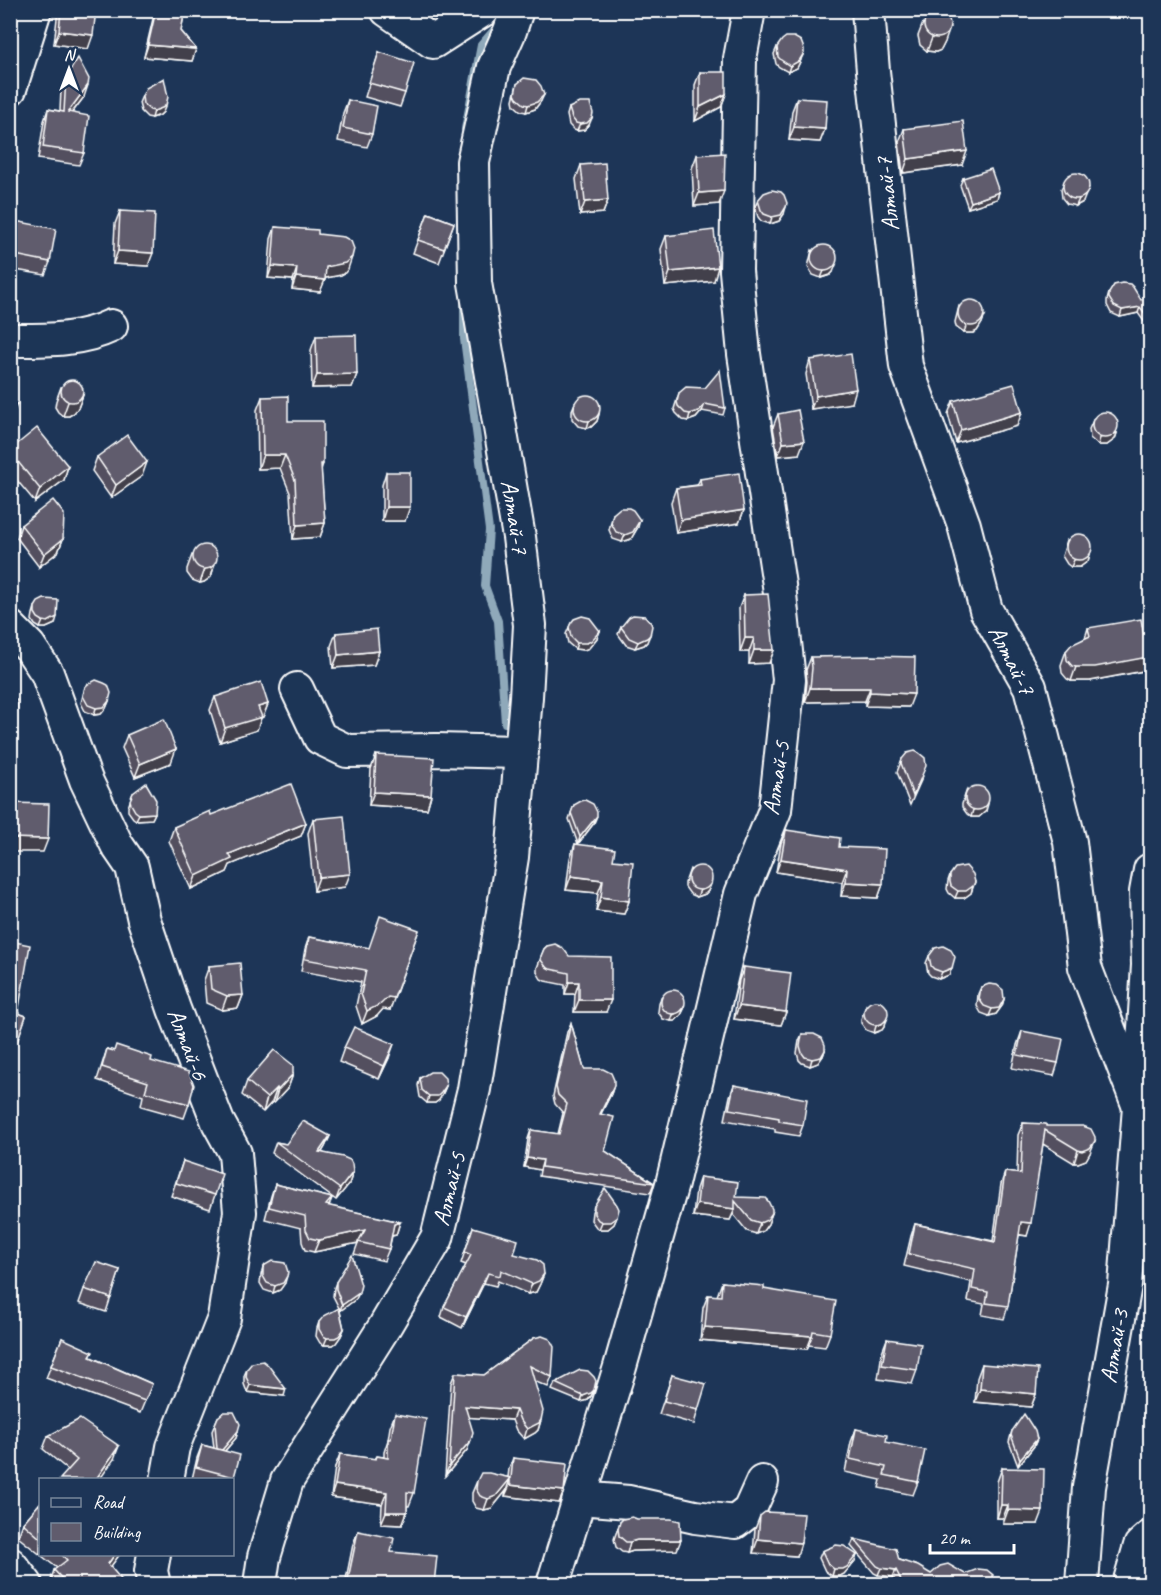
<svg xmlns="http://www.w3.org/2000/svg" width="1161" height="1595" font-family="Caveat,sans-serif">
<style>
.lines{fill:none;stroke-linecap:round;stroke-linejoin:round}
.stream{stroke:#8fa9ba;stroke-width:8}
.street-casing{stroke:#fff;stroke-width:36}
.street{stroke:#1d3557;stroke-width:32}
.wall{fill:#534f5e;stroke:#fff;stroke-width:1.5}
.shaded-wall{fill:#43404c;stroke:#fff;stroke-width:1.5}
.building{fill:#605c6d;stroke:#fff;stroke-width:1.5}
.labels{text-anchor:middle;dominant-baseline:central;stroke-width:6;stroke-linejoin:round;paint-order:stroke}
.street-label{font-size:24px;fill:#fff;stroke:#1d3557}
</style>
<rect width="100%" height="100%" fill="#1d3557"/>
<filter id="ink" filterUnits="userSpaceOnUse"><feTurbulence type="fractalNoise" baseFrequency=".0167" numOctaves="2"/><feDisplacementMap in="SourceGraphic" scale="12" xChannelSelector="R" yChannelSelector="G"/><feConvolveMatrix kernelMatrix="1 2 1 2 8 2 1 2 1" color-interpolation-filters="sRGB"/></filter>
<g filter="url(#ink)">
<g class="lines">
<g class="stream">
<polyline points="465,129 481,45 499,24"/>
<polyline points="464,300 464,339 489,530 485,586 498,621 505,723"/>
</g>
<defs>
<g id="street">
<polyline points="387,10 433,42 483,10"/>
<polyline points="868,10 873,71 906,366 964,525 986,610 1030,687 1070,842 1085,967 1139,1107"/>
<polyline points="10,89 35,10"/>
<path d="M 10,340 C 44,340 80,341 111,326"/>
<polyline points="10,627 29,646 47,673 86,780 117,845 132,867 144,920 174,1009 218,1122 235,1153 240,1212 224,1318 173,1447 167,1480"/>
<polyline points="297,689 320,738 347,751 437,750 522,752"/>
<polyline points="579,1498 629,1502 695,1517 735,1522 749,1511 762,1482"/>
<polyline points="154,1554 151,1571 154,1584"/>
<polyline points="10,1564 26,1584"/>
<polyline points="260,1584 264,1557 287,1481 385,1326 437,1238 474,1089 512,857 526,697 530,625 519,537 475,283 473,162 494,67 510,31 517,10"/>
<polyline points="553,1584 620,1367 672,1184 741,894 775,810 789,680 779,585 744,354 736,271 740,59 749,10"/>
<polyline points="1082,1584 1089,1487 1125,1285 1139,1107 1148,965 1146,892 1150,870"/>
<polyline points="1129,1584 1140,1546 1150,1537"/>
</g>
</defs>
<use href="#street" class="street-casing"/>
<use href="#street" class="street"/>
</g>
<g class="wall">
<polygon points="58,10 96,10 88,49 54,44"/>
<polygon points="155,10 185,10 181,31 196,49 192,61 144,57"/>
<polygon points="923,23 945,42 941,50 936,52 927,51 920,45 918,36"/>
<polygon points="777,47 801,60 797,68 788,72 779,67 776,64 774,54"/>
<polygon points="379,52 405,93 400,107 365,97"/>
<polygon points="700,72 726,94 721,107 695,121 695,85"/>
<polygon points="66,77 84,97 72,113 84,153 79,165 38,159 44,121 48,109 60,111 61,89"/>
<polygon points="517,84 541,101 535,109 526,112 521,111 514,105 513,100"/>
<polygon points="142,96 163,112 160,115 152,118 147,117 141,111 139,103"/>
<polygon points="797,98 825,129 820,142 789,140 792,111"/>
<polygon points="348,100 372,134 367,147 338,141 343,113"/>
<polygon points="569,108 589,125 584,130 577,131 574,130 569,125 567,115"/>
<polygon points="904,129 962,165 903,173 899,142"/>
<polygon points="697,155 719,204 694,206 692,168"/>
<polygon points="581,165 608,200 603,213 580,215 576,179"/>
<polygon points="963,178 999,192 997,199 968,208 960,185"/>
<polygon points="1064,183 1083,202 1076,206 1067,204 1062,198 1061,189"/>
<polygon points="758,200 784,214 779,221 770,224 761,221 758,217 755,207"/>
<polygon points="120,211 148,266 113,264 115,224"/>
<polygon points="428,213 454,223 439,263 413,253"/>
<polygon points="10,220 50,262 45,275 10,269"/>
<polygon points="275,227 318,234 348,269 341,275 325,278 320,292 292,289 293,280 268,278 271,239"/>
<polygon points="666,236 714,281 665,286 661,249"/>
<polygon points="812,250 833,272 830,275 821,278 813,275 808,267"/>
<polygon points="1109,293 1141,300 1150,298 1150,328 1148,327 1138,313 1120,317 1111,313 1107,305 1107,300"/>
<polygon points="959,306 982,323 977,331 973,333 964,333 956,327 955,322"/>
<polygon points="316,336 357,374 352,387 312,388 311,350"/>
<polygon points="810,360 852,403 811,409 806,374"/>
<polygon points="61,387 83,395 78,408 74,413 69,416 63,416 58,412 55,407 56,401"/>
<polygon points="679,393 725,408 723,415 702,411 696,418 688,421 683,420 676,413 674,409"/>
<polygon points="262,397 288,421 323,464 321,470 325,523 320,537 293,539 290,493 280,468 258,469 257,410"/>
<polygon points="953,401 1022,412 1017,426 956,443 948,414"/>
<polygon points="575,403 599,414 597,421 591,427 587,428 578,426 572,419 572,410"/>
<polygon points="778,414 799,454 778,456 773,427"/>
<polygon points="1094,418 1117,433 1115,439 1107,445 1098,445 1090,438 1089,429"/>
<polygon points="10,450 68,466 64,480 35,502 10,472"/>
<polygon points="97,457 142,476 111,498 92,471"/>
<polygon points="386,472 405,521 382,521 382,485"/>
<polygon points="700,479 744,510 739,523 676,533 671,502 676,488 697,485"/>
<polygon points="613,514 638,527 631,539 622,542 613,539 609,530"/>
<polygon points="21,525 63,539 58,552 39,567 17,538"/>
<polygon points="1067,540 1090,554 1088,561 1080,567 1071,567 1067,564 1062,556"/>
<polygon points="192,555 215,563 211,577 204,582 200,583 192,580 187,573 187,569"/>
<polygon points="744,595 774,650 769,663 749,664 749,652 740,652 739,608"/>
<polygon points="35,607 55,624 46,628 40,628 35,625 32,620 33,614"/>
<polygon points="571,623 600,631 597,638 589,648 584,650 575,649 568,643 566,634"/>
<polygon points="621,627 647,642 644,645 635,648 626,645 618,634"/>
<polygon points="1088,628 1148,657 1143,671 1090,681 1071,681 1067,679 1062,673 1061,665 1066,651 1085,638"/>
<polygon points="336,633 379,651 374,665 333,668 331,646"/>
<polygon points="811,657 909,707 865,706 865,701 805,702 807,682 806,670"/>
<polygon points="85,687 109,701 106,708 101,714 94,715 85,711 81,703"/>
<polygon points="215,697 268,704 263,717 261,718 257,730 220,742 210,710"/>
<polygon points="127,735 171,763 135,777 122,748"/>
<polygon points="376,755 431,795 427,809 369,805 371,769"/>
<polygon points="902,759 923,776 910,805 897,772"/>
<polygon points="967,789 986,811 979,817 971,817 967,814 962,807 962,804"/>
<polygon points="133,793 155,813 152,819 136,820 133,818 128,811 128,807"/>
<polygon points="574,805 594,823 578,844 569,819"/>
<polygon points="211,815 306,823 301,836 230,865 227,872 191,889 169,841 174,827"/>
<polygon points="313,819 345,887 314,891 308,833"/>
<polygon points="786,830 839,847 883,884 878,898 841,896 842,882 776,872 781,843"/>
<polygon points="575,844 613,860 629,901 624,914 596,911 598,893 566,890 570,858"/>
<polygon points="690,869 711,884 708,891 705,894 697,897 690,894 685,887 685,883"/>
<polygon points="950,875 975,882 971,893 964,898 955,898 949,893 947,889 948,881"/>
<polygon points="309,937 369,948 390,1010 383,1009 377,1016 362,1024 356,1006 361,982 301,971 305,949"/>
<polygon points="10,941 18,1013 26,1016 10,1061"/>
<polygon points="547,946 606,1012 574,1012 575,994 565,994 565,985 545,981 541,979 537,972 537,968 544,949"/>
<polygon points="929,956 949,975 939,979 931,976 928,973 926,963"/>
<polygon points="209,966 243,995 238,1008 222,1010 206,1003 204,980"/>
<polygon points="744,967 786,1012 781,1025 734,1019 739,980"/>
<polygon points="981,987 1004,999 1002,1006 996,1014 989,1016 981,1013 977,1006 978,994"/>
<polygon points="661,997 684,1009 681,1015 675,1021 671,1021 663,1019 658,1012 659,1004"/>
<polygon points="866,1005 884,1027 882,1030 874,1033 866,1030 861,1023 861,1019"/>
<polygon points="571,1023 584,1069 614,1085 611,1094 601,1114 605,1151 654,1183 650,1193 539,1176 540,1170 524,1167 528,1139 531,1130 558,1134 563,1113 555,1104 553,1096 567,1032"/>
<polygon points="1022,1031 1058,1063 1054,1076 1012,1068 1017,1045"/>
<polygon points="802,1034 825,1050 823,1056 818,1063 810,1066 802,1063 799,1060 797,1053 799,1041"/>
<polygon points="344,1048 389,1058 379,1079 339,1062"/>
<polygon points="107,1049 151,1061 189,1104 184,1118 141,1106 143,1096 97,1080"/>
<polygon points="293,1074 288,1088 274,1103 272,1102 263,1112 242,1095 247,1081"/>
<polygon points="420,1078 446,1086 443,1093 439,1100 435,1103 427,1103 420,1097 418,1085"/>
<polygon points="734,1085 803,1125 799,1136 775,1132 775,1129 725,1120 730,1096"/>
<polygon points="1023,1123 1046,1126 1090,1153 1086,1160 1078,1163 1074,1163 1043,1144 1027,1236 1019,1235 1008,1306 1004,1319 982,1315 984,1304 968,1301 971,1282 904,1266 911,1236 915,1224 993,1241 1001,1184 1005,1172 1017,1174 1018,1135"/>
<polygon points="330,1136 325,1147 322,1152 353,1172 349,1184 336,1200 272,1153 276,1142 286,1144"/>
<polygon points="183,1161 215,1195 210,1209 171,1196"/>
<polygon points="700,1177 736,1197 772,1213 768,1224 763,1231 756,1234 747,1231 733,1214 730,1220 693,1216 696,1189"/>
<polygon points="275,1184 332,1198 329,1206 400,1222 396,1235 392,1236 389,1249 384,1261 354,1254 358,1243 314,1252 305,1250 302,1242 301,1228 265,1219 271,1196"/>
<polygon points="594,1206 617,1217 614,1224 608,1229 599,1229 596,1227 591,1220 592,1212"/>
<polygon points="473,1227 544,1274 540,1284 536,1292 528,1294 498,1281 496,1286 484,1283 462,1328 441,1317 444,1307 466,1265 461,1263"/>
<polygon points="263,1268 285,1283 280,1290 273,1293 264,1290 260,1283 261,1275"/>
<polygon points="120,1270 106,1312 79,1303 84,1289"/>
<polygon points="336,1282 356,1299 340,1311 344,1329 341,1336 336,1343 333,1345 324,1345 320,1343 316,1336 317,1328 319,1322 339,1308 333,1296 334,1288"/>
<polygon points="722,1282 764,1289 830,1334 825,1347 809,1345 807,1349 700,1340 703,1308 708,1295 717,1296"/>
<polygon points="62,1338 91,1357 152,1384 140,1413 46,1378"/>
<polygon points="534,1338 552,1377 548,1387 534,1381 541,1420 538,1430 535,1433 524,1439 516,1430 512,1420 468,1417 472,1436 467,1450 445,1476 451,1383 455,1373 484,1375"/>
<polygon points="887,1339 917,1370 912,1384 878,1379 882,1352"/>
<polygon points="982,1364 1036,1394 1031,1407 975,1402 977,1378"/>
<polygon points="247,1369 284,1396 247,1392 244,1384 244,1376"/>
<polygon points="672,1375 698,1410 694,1424 659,1414"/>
<polygon points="555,1383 594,1390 591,1396 588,1400 581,1402 552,1390"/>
<polygon points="395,1414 414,1493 409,1506 407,1506 407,1512 402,1525 381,1524 382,1504 331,1497 335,1467 340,1454 375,1459 377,1456 384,1457 384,1452 388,1440 390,1427"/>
<polygon points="218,1417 238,1431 236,1438 225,1451 234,1477 232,1482 232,1479 192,1479 197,1458 202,1445 214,1448 212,1431"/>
<polygon points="856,1429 886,1442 918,1482 913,1495 879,1488 881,1480 845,1472 851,1442"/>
<polygon points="1012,1431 1037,1439 1034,1446 1018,1466 1009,1442"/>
<polygon points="48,1436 114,1459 68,1470 43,1449"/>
<polygon points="513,1458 564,1491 559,1503 505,1496 506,1491 492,1508 484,1510 476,1508 472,1501 472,1493 477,1481 508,1477 509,1469"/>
<polygon points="1002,1468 1038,1524 1003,1524 1003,1518 997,1518 997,1482"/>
<polygon points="40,1503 40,1554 120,1554 110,1567 125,1584 51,1584 50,1583 54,1570 57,1568 18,1537 23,1523"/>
<polygon points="760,1516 797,1556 753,1553 755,1529"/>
<polygon points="620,1522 677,1550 633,1551 627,1553 622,1552 616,1547 614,1539"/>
<polygon points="358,1531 391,1552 434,1584 345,1584 353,1544"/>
<polygon points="854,1539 931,1574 965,1574 994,1584 897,1584 893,1577 878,1575 874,1573 851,1546"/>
<polygon points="822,1551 857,1555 855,1561 844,1574 840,1576 832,1576 825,1571 819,1558"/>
</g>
<g class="shaded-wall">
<polygon points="950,28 945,42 941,50 936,52 927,51 932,38"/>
<polygon points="59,31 93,35 88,49 54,44"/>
<polygon points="148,45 196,49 192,61 144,57"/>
<polygon points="804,53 797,68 788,72 790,66"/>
<polygon points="88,85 84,97 63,124 68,112"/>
<polygon points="726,94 721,107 695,121 700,107"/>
<polygon points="544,95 541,101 535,109 526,112 528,105"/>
<polygon points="166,105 163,112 160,115 152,118 154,111"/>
<polygon points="592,118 589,125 584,130 577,131 580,124"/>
<polygon points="794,127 825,129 820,142 789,140"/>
<polygon points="967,151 962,165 903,173 908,159"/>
<polygon points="1089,187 1083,202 1076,206 1079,199"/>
<polygon points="724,191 719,204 694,206 699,193"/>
<polygon points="999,192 997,199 968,208 971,202"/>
<polygon points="608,200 603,213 580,215 585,202"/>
<polygon points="786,207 784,214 779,221 770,224 772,217"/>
<polygon points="118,251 153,253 148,266 113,264"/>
<polygon points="352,257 348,269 345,273 341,275 321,279 326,267"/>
<polygon points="836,265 833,272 830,275 821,278 824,271"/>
<polygon points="272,266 297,268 293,280 268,278"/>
<polygon points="718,267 714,281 665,286 670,272"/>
<polygon points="296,277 325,280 320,292 292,289"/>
<polygon points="1140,307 1138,313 1120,317 1122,310"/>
<polygon points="985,316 982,323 977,331 973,333 964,333 966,326"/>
<polygon points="357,374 352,387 312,388 317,375"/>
<polygon points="856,389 852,403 811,409 816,396"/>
<polygon points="83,395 78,408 74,413 69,416 63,416 68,402"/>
<polygon points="17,404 12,417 10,418 10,406"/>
<polygon points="705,404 702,411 696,418 688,421 690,414"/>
<polygon points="1022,412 1017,426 956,443 961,430"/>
<polygon points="599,414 597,421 591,427 587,428 589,421"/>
<polygon points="1117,433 1115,439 1107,445 1098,445 1100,438"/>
<polygon points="804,441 799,454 778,456 783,443"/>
<polygon points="263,455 285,455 280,468 258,469"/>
<polygon points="147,462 142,476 111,498 116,485"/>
<polygon points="68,466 64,480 35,502 40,489"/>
<polygon points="386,507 410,507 405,521 382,521"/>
<polygon points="744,510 739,523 676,533 681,520"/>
<polygon points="640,520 638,527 631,539 622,542 625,535"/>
<polygon points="325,523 320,537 293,539 297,525"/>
<polygon points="63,539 58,552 39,567 44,554"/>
<polygon points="1090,554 1088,561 1080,567 1071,567 1074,560"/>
<polygon points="215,563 211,577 204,582 200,583 205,569"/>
<polygon points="57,617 55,624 46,628 40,628 43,621"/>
<polygon points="600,631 597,638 589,648 584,650 575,649 577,643"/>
<polygon points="650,635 647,642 644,645 635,648 638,642"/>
<polygon points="745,638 754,638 749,652 740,652"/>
<polygon points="754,650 774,650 769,663 749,664"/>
<polygon points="379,651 374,665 333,668 338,655"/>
<polygon points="1148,657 1143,671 1090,681 1071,681 1076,667"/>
<polygon points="810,688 870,688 865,701 805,702"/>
<polygon points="870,692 914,694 909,707 865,706"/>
<polygon points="109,701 106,708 101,714 94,715 96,708"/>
<polygon points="268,704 263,717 261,718 257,730 220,742 225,728 258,707"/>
<polygon points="10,736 17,736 12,749 10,749"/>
<polygon points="176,749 171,763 135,777 140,764"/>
<polygon points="374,792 431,795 427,809 369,805"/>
<polygon points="988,804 986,811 979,817 971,817 973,810"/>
<polygon points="155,813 152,819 136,820 139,814"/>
<polygon points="597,816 594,823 578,844 580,837"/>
<polygon points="306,823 301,836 230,865 227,872 191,889 196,876 229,854"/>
<polygon points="10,838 48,839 43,852 10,852"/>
<polygon points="781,859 847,869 842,882 776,872"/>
<polygon points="350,874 345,887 314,891 319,877"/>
<polygon points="571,876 603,880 598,893 566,890"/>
<polygon points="846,882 883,884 878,898 841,896"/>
<polygon points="711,884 708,891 705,894 697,897 700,890"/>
<polygon points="973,886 971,893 964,898 955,898 958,891"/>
<polygon points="601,897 629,901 624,914 596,911"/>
<polygon points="419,930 390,1010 383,1009 377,1016 362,1024 367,1011"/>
<polygon points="952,968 949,975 939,979 942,972"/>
<polygon points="569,982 579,982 575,994 565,994"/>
<polygon points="243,995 238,1008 222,1010 227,996"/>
<polygon points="1004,999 1002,1006 996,1014 989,1016 992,1009"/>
<polygon points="579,1000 611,1000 606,1012 574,1012"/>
<polygon points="739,1006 786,1012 781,1025 734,1019"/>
<polygon points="684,1009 681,1015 675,1021 671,1021 673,1015"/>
<polygon points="887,1020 884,1027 882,1030 874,1033 876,1026"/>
<polygon points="394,1044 389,1058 379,1079 384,1066"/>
<polygon points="825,1050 823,1056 818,1063 810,1066 812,1059"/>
<polygon points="293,1074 288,1088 274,1103 278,1090"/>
<polygon points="614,1085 611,1094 596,1123 600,1114"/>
<polygon points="446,1086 443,1093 439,1100 435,1103 427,1103 429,1096"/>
<polygon points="277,1088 272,1102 263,1112 267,1098"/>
<polygon points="330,1136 325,1147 315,1163 319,1152"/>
<polygon points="1095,1141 1090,1153 1086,1160 1078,1163 1074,1163 1078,1150"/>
<polygon points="527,1158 543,1160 540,1170 524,1167"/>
<polygon points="353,1172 349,1184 336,1200 340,1189"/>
<polygon points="697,1204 735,1209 730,1220 693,1216"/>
<polygon points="772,1213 768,1224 763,1231 756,1234 760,1223"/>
<polygon points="617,1217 614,1224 608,1229 599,1229 602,1222"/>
<polygon points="400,1222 396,1235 390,1236 394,1224"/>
<polygon points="1021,1222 1031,1223 1027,1236 1016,1234"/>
<polygon points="365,1230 358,1243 314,1252 319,1240"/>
<polygon points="488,1273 484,1283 462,1328 466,1317"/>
<polygon points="544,1274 540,1284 536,1292 528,1294 532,1284"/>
<polygon points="287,1276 285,1283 280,1290 273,1293 275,1286"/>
<polygon points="359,1293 356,1299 340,1311 342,1305"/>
<polygon points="705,1327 812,1336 807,1349 700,1340"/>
<polygon points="344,1329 341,1336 336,1343 333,1345 324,1345 327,1338"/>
<polygon points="250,1385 286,1389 284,1396 247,1392"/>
<polygon points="980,1389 1036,1394 1031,1407 975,1402"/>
<polygon points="594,1390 591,1396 588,1400 581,1402 583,1396"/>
<polygon points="465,1406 516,1410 512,1420 461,1417"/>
<polygon points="541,1420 538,1430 535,1433 524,1439 527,1429"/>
<polygon points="238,1431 236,1438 215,1462 217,1456"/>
<polygon points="1037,1439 1034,1446 1018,1466 1020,1459"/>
<polygon points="471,1440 467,1450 445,1476 449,1466"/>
<polygon points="119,1446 114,1459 100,1479 96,1479"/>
<polygon points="510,1479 506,1491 492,1508 484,1510 488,1499"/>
<polygon points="335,1485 387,1492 382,1504 331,1497"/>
<polygon points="510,1485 564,1491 559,1503 505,1496"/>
<polygon points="1001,1505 1008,1505 1003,1518 997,1518"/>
<polygon points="1008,1510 1043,1511 1038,1524 1003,1524"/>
<polygon points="386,1512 407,1512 402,1525 381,1524"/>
<polygon points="758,1539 801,1543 797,1556 753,1553"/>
<polygon points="637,1540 681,1540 677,1550 633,1551 627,1553 630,1542"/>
<polygon points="115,1554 120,1554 103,1577 108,1564"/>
<polygon points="857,1555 855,1561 844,1574 840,1576 832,1576 834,1569"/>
<polygon points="881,1568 896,1570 893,1577 878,1575"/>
</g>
<g class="building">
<polygon points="61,10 96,10 93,35 59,31"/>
<polygon points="156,10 185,10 181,31 196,49 148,45"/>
<circle cx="937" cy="25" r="13"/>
<polygon points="786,37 794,37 801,41 804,49 804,53 799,61 790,66 781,60 778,57 777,47 782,40"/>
<polygon points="379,52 414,63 405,93 369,83"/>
<polygon points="78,58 89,79 88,85 68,112 89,116 84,153 43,147 48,109 64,112 66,77"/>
<polygon points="700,72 726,72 726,94 700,107"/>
<polygon points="164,78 168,97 166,105 162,108 154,111 150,110 143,104 142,96 146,88"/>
<polygon points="524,78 536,80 541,86 544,95 537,102 528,105 524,104 517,98 515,94 517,84"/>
<polygon points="797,98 827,100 825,129 794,127"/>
<polygon points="348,100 377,106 372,134 343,128"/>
<polygon points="579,103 590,103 593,113 592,118 587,123 580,124 576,123 572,118 569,108"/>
<polygon points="963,121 967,151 908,159 904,129"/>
<polygon points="725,153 724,191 699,193 697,155"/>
<polygon points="605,163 608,200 585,202 581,165"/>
<polygon points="991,169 999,192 971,202 963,178"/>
<circle cx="1076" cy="186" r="13"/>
<polygon points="772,190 781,192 784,195 787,203 786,207 781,215 772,217 764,214 761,210 758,200 764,193"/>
<polygon points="120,211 155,213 153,253 118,251"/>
<polygon points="428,213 454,223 444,249 418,240"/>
<polygon points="10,220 56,229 50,262 10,254"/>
<polygon points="275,227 318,230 318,234 344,237 351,241 354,249 352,257 345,263 326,267 325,280 296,277 297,268 272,266"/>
<polygon points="714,230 718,267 670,272 666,236"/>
<circle cx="824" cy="258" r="13"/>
<polygon points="1122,283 1130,284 1133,287 1141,300 1150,298 1150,320 1140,307 1122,310 1114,306 1109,298 1109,293 1114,285"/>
<circle cx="971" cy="313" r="13"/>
<polygon points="356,335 357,374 317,375 316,336"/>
<polygon points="851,354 856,389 816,396 810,360"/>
<polygon points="720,370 725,408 705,404 699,411 690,414 685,413 678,406 677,402 679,393 686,387 705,388"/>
<circle cx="72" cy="391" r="11"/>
<polygon points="1014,384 1022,412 961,430 953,401"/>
<circle cx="587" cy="408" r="13"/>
<polygon points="10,396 17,404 10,406"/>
<polygon points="288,396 288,421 323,421 323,464 321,464 325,523 297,525 295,480 285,455 263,455 262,397"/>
<polygon points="798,410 804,441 783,443 778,414"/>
<circle cx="1105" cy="425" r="13"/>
<polygon points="37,428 68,466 40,489 10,452 10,450"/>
<polygon points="127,435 147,462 116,485 97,457"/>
<rect x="386" y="472" width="24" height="35"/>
<polygon points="739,473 744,510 681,520 676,488 701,485 700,479"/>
<polygon points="53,500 64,514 63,539 44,554 21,525"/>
<polygon points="620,508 629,508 633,510 640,520 633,532 625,535 616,532 611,523 613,514"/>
<circle cx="1079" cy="547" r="13"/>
<circle cx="205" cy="557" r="12"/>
<polygon points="768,594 774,650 754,650 754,638 745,638 744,595"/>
<polygon points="44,599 58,600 57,617 48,622 43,621 38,618 35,613 35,607 38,602"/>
<polygon points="633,615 645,616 651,623 652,626 650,635 647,638 638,642 629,638 621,627 629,617"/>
<polygon points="582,616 590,618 600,631 591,641 587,643 577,643 571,637 569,627 571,623 574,619"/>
<polygon points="1141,619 1148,657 1095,667 1076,667 1072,666 1067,660 1066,651 1071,645 1090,636 1088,628"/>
<polygon points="377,629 379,651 338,655 336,633"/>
<polygon points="871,656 915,657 914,694 870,692 870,688 810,688 812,668 811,657"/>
<polygon points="96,680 104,683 108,685 111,693 109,701 104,707 96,708 88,705 83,696 85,687 88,684"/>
<polygon points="261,682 268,704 258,707 262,717 225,728 215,697"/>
<rect x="10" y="700" width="7" height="36"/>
<polygon points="164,719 176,749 140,764 127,735"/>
<polygon points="915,751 919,753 925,758 926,766 913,796 901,763 902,759 907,753"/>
<polygon points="376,755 434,758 431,795 374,792"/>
<polygon points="146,783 156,800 155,813 139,814 135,811 131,804 130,800 133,793"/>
<polygon points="291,784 306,823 229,854 232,859 196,876 174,827 210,811 211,815"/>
<circle cx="977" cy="798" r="12"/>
<polygon points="585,800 593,804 597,812 597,816 580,837 571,813 574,805 581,801"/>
<polygon points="11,803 49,804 48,839 10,838"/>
<polygon points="344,816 350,874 319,877 313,819"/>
<polygon points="786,830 840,838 839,847 885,849 883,884 846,882 847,869 781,859"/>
<polygon points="575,844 615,849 613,860 633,862 629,901 601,897 603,880 571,876"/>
<circle cx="700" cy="878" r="12"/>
<polygon points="966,866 973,874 975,882 973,886 966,891 958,891 951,886 950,882 950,875 955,868"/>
<polygon points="380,916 419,930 394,998 388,997 381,1004 367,1011 361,994 366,970 305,959 309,937 369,948"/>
<polygon points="10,941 30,945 18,1013 26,1016 14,1051 10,1050"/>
<polygon points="555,944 563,948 569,956 611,957 611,1000 579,1000 579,982 569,982 569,973 550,969 546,967 541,960 541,956 544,949 547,946"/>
<polygon points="943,946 951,950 955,957 952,968 942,972 934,969 931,966 929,956 935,948"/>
<polygon points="240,963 243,995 227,996 211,989 209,966"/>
<polygon points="744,967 791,973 786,1012 739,1006"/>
<polygon points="989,984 997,985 1003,990 1004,999 999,1008 992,1009 984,1006 979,999 981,987"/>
<circle cx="673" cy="1002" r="12"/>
<circle cx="876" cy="1013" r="12"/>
<polygon points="571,1023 584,1069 603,1069 611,1073 614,1080 614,1085 600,1114 614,1117 605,1151 654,1183 542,1167 543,1160 527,1158 531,1130 559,1134 567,1104 558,1095 556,1087"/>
<polygon points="354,1027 394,1044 384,1066 344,1048"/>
<polygon points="1022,1031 1063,1039 1058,1063 1017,1055"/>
<polygon points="802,1034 814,1034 822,1038 825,1045 825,1050 821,1057 812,1059 805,1057 802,1053 800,1046"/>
<polygon points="116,1045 152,1057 151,1061 189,1072 194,1085 189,1104 145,1092 148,1082 102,1067 107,1049 114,1051"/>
<polygon points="274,1050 293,1065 293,1074 278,1090 277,1088 267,1098 247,1081"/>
<polygon points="430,1072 439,1072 445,1078 446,1086 441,1093 438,1096 429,1096 422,1090 420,1078"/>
<polygon points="734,1085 807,1099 803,1125 779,1121 779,1118 729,1109"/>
<polygon points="303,1121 330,1136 319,1152 343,1157 350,1160 352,1164 353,1172 340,1189 276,1142 286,1144"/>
<polygon points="1023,1123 1046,1124 1046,1126 1083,1126 1091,1129 1095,1137 1095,1141 1090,1148 1082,1151 1078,1150 1045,1130 1031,1223 1021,1222 1008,1306 986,1303 988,1292 972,1289 975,1269 909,1254 915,1224 995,1242 1005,1172 1021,1174"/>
<polygon points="183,1161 222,1174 215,1195 176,1183"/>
<polygon points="700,1177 738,1182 736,1197 765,1198 768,1201 772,1209 772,1213 767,1220 760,1223 751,1220 735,1201 735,1209 697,1204"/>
<polygon points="275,1184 332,1198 326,1205 400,1222 394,1224 389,1249 358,1242 365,1230 319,1240 310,1238 306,1230 305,1216 269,1207"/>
<polygon points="605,1188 617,1205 619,1209 617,1217 610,1222 602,1222 598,1220 594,1214 594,1206"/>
<polygon points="473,1227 518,1240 514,1254 537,1260 543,1265 544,1274 539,1281 532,1284 501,1270 500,1276 488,1273 466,1317 444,1307 471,1255 465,1252"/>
<polygon points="352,1255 361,1285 359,1293 342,1305 336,1289 336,1282"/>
<polygon points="272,1261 285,1263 288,1272 287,1276 283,1283 275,1286 267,1283 263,1276 263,1268 265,1265"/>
<polygon points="96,1262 120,1270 111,1298 84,1289"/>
<polygon points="722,1282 764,1286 764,1289 836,1301 830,1334 813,1331 812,1336 705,1327 708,1295 721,1296"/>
<polygon points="339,1308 344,1329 339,1336 335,1338 327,1338 323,1336 319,1329 319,1322 324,1316"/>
<polygon points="542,1336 550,1339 554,1347 552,1377 530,1366 543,1411 541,1420 539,1423 527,1429 520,1420 516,1410 465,1406 473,1432 471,1440 449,1466 455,1373 484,1375 534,1338"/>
<polygon points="62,1338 93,1352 90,1357 152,1384 145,1401 51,1366"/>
<polygon points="887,1339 921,1344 917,1370 882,1365"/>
<polygon points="263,1361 268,1365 286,1389 250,1385 246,1377 247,1369 252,1363"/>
<polygon points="982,1364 1038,1369 1036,1394 980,1389"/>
<polygon points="580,1370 588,1371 594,1377 596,1381 594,1390 591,1393 583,1396 555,1383"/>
<polygon points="672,1375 706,1384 698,1410 664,1401"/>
<polygon points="224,1412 234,1412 240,1424 238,1431 222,1450 217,1449 215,1424 218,1417"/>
<polygon points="395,1414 426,1419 414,1493 407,1492 407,1512 386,1512 387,1492 335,1485 340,1454 376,1459 377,1456 388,1458 388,1439 391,1439"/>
<polygon points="1024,1414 1035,1431 1037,1439 1020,1459 1011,1435 1012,1431"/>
<polygon points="80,1419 119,1446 96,1479 60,1479 77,1460 48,1436"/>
<polygon points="856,1429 887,1435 886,1442 925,1450 918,1482 884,1475 886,1467 850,1459"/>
<polygon points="202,1445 240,1455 234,1477 196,1467"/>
<polygon points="513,1458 567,1464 564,1491 510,1485 510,1479 496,1496 488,1499 480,1496 476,1489 477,1481 481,1473 489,1473 511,1478"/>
<polygon points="1002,1468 1044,1469 1043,1511 1008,1510 1008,1505 1001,1505"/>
<polygon points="40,1503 40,1538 23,1523"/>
<polygon points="765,1512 804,1514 801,1543 758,1539 760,1516"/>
<polygon points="632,1517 637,1519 671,1519 680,1521 681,1540 637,1540 630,1542 626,1542 619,1536 618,1529 620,1522 623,1519"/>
<polygon points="358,1531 394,1538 391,1552 437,1556 434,1584 347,1584"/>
<polygon points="854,1539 896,1549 899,1560 918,1566 931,1574 940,1566 948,1564 965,1574 978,1569 987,1570 993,1575 994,1584 935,1584 930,1582 925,1584 903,1584 896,1570 881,1568 877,1566"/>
<polygon points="836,1545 844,1546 857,1555 847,1567 843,1569 834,1569 828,1564 822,1551"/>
<polygon points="61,1554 115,1554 108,1564 125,1584 67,1584 54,1570 67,1560"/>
</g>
</g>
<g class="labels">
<g class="street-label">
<text transform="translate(887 194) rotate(-96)">Алтай-7</text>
<text transform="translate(515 517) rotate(81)">Алтай-7</text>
<text transform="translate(1012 660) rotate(63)">Алтай-7</text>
<text transform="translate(776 778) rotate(-81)">Алтай-5</text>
<text transform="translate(188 1044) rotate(69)">Алтай-6</text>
<text transform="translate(449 1189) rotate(-76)">Алтай-5</text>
<text transform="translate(1114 1346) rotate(-80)">Алтай-3</text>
</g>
</g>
<rect width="1161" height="1595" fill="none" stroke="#1d3557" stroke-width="36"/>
<rect x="18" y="18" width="1125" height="1559" fill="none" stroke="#fff" stroke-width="2" filter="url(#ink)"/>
<rect x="39" y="1478" width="195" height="78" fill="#1d3557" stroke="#77869a" stroke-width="1.5"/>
<rect x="51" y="1498" width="30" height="9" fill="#1d3557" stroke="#77869a" stroke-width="1.5"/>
<text x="93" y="1508" font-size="18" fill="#ffffff">Road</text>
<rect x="51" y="1523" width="30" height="18" fill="#605c6d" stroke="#77869a" stroke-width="1.5"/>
<text x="93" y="1538" font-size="18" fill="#ffffff">Building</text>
<g transform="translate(69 69)" stroke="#1d3557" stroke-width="4.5" paint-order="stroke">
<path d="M0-4.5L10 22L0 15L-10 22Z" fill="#ffffff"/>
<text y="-9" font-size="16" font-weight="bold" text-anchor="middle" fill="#ffffff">N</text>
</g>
<path d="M930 1544v9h84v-9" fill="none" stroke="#ffffff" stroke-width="3"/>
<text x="939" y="1544" font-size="18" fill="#ffffff" stroke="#1d3557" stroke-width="4.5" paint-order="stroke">20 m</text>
</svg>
